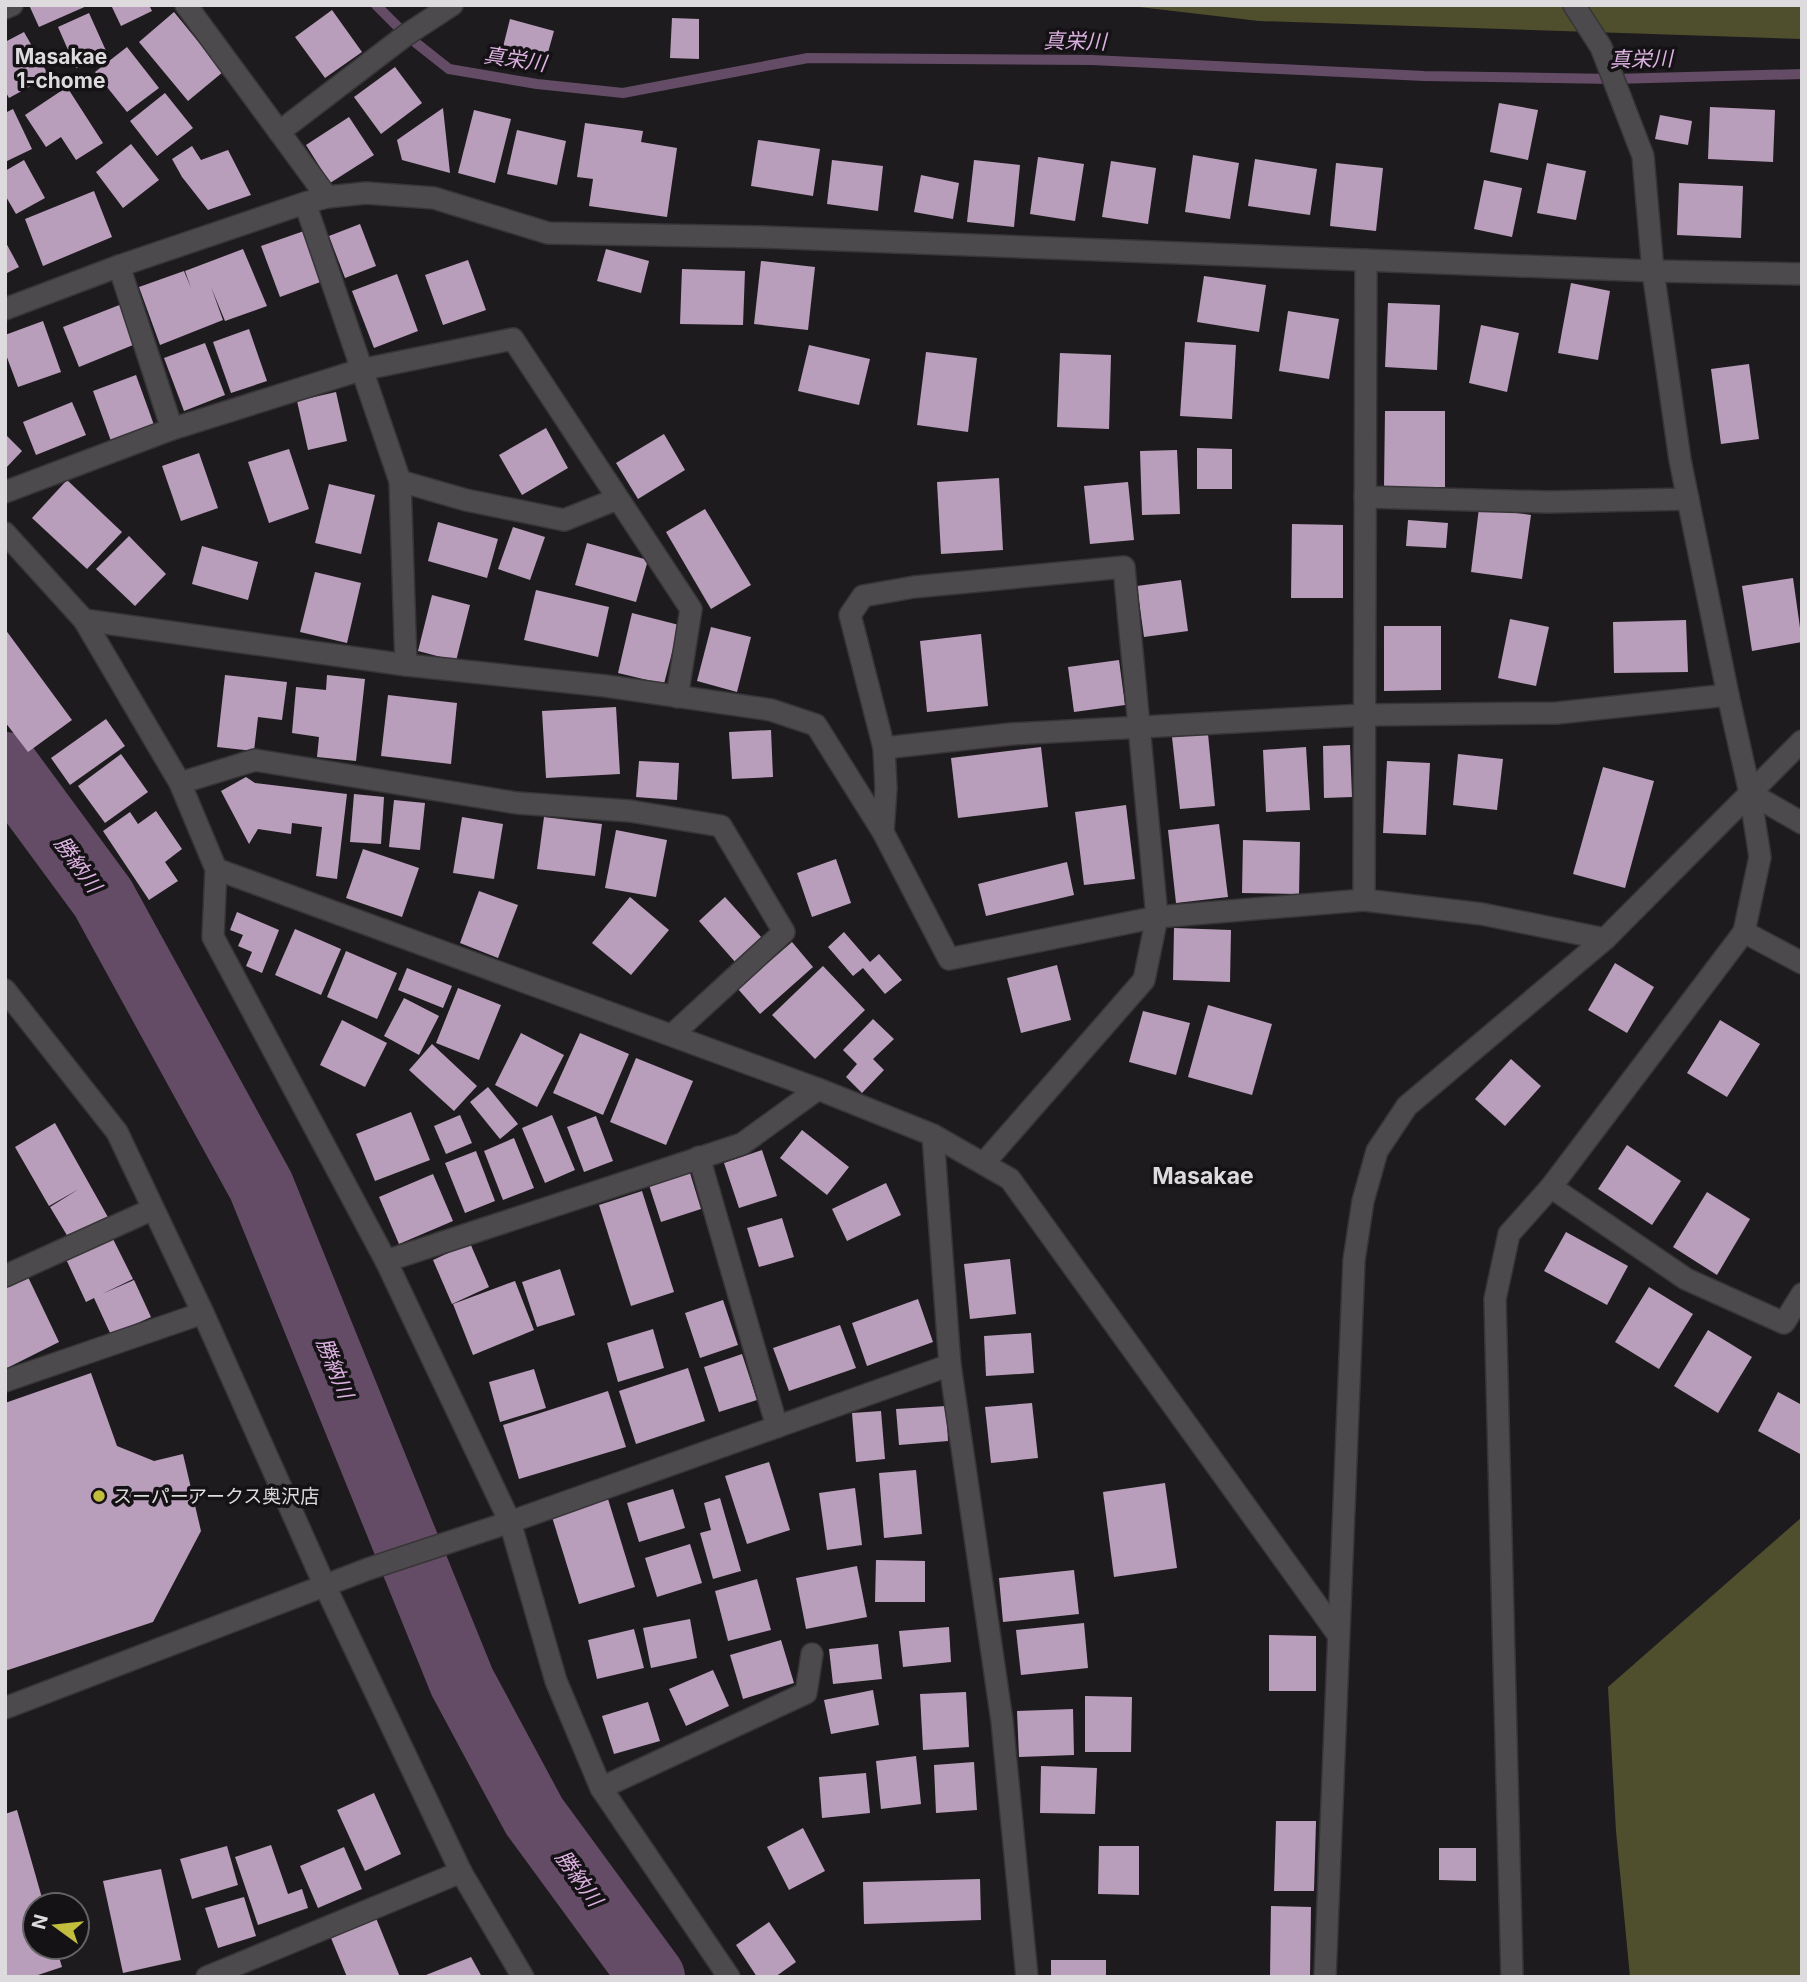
<svg xmlns="http://www.w3.org/2000/svg" width="1807" height="1982" font-family="Inter,'Noto Sans JP',sans-serif">
<style>
.forest{fill:#504f2d}
.lines{fill:none;stroke-linecap:round;stroke-linejoin:round}
.stream{stroke:#644c66;stroke-width:10}
.river{stroke:#644c66;stroke-width:66}
.building{fill:#b99ebc}
.minor-casing{stroke:#373537;stroke-width:24}
.minor{stroke:#4d4a4e;stroke-width:21}
.poi-dot{fill:#c3bd3e;stroke:#141215;stroke-width:2.5}
.labels{text-anchor:middle;dominant-baseline:central;stroke-width:7;stroke-linejoin:round;paint-order:stroke}
.poi-label{font-size:19px;fill:#dddbdd;stroke:#141215;text-anchor:start}
.water-label{font-size:21px;font-style:italic;fill:#dcb1e1;stroke:#141215}
.neighbourhood-label{font-size:21px;font-weight:bold;fill:#dddbdd;stroke:#141215}
.quarter-label{font-size:23px;font-weight:bold;fill:#dddbdd;stroke:#141215}
</style>
<rect width="100%" height="100%" fill="#1e1b1e"/>
<g class="forest">
<polygon points="1122,5 1802,5 1802,39 1259,21"/>
<polygon points="1802,1517 1802,1977 1630,1977 1616,1831 1608,1687"/>
</g>
<g class="lines">
<polyline class="stream" points="376,5 406,35 449,69 537,84 623,93 808,58 1092,60 1424,76 1613,79 1802,74"/>
<polyline class="river" points="5,765 103,898 261,1186 462,1682 534,1816 652,1977"/>
</g>
<g class="building">
<polygon points="29,5 89,5 39,27"/>
<polygon points="111,5 149,5 152,11 121,26"/>
<polygon points="332,10 362,52 325,78 295,37"/>
<polygon points="174,12 223,72 188,101 139,42"/>
<polygon points="89,13 107,53 76,68 58,27"/>
<polygon points="672,18 699,19 699,59 670,58"/>
<polygon points="510,19 554,31 545,63 502,51"/>
<polygon points="24,32 49,76 9,98 5,91 5,42"/>
<polygon points="127,47 159,88 127,112 95,72"/>
<polygon points="395,67 422,103 381,134 354,97"/>
<polygon points="67,87 103,143 76,160 61,137 46,147 25,115"/>
<polygon points="165,93 193,128 157,156 130,121"/>
<polygon points="1499,103 1538,110 1528,160 1490,152"/>
<polygon points="1710,107 1775,110 1773,162 1708,159"/>
<polygon points="443,108 450,173 402,160 397,140"/>
<polygon points="13,109 32,149 5,162 5,113"/>
<polygon points="474,110 511,119 495,183 458,173"/>
<polygon points="1660,115 1692,121 1688,145 1655,139"/>
<polygon points="349,117 374,155 330,183 306,145"/>
<polygon points="585,123 643,131 641,142 677,148 667,217 589,206 593,179 577,177"/>
<polygon points="517,130 566,141 557,185 507,174"/>
<polygon points="758,140 820,149 813,196 751,186"/>
<polygon points="131,144 159,180 123,208 96,172"/>
<polygon points="192,146 201,160 228,150 251,195 208,210 182,177 172,159"/>
<polygon points="1193,155 1239,163 1230,219 1185,212"/>
<polygon points="1038,157 1084,164 1075,221 1030,214"/>
<polygon points="1255,159 1317,169 1310,215 1248,206"/>
<polygon points="24,160 45,198 16,214 5,195 5,171"/>
<polygon points="832,160 883,166 878,211 827,204"/>
<polygon points="974,160 1020,165 1014,227 967,222"/>
<polygon points="1111,161 1156,168 1148,224 1102,217"/>
<polygon points="1336,163 1383,168 1376,231 1330,226"/>
<polygon points="1547,163 1586,171 1576,220 1537,213"/>
<polygon points="921,175 959,183 953,219 914,212"/>
<polygon points="1484,180 1522,188 1512,237 1474,229"/>
<polygon points="1679,183 1743,186 1741,238 1677,235"/>
<polygon points="94,191 112,237 43,266 25,219"/>
<polygon points="360,224 376,266 345,278 329,236"/>
<polygon points="304,231 323,281 280,297 261,246"/>
<polygon points="5,241 19,267 5,274"/>
<polygon points="243,249 267,306 225,321 211,287 223,320 160,345 139,287 184,271 191,288 185,271"/>
<polygon points="606,249 649,261 641,293 597,281"/>
<polygon points="468,260 486,310 443,325 425,275"/>
<polygon points="761,261 815,267 808,330 754,324"/>
<polygon points="682,269 745,271 743,325 680,324"/>
<polygon points="397,274 418,331 374,348 352,291"/>
<polygon points="1204,276 1266,285 1259,332 1197,322"/>
<polygon points="1571,283 1610,291 1598,360 1558,353"/>
<polygon points="1388,303 1440,305 1437,370 1385,367"/>
<polygon points="122,304 138,343 79,367 63,327"/>
<polygon points="1288,311 1339,319 1329,379 1279,371"/>
<polygon points="43,321 61,372 18,387 5,352 5,335"/>
<polygon points="1481,325 1519,333 1507,392 1469,383"/>
<polygon points="249,329 267,381 231,393 213,342"/>
<polygon points="1185,342 1236,345 1232,419 1180,416"/>
<polygon points="205,343 225,395 184,411 164,358"/>
<polygon points="809,345 870,359 859,405 798,391"/>
<polygon points="926,352 977,358 968,432 917,425"/>
<polygon points="1060,353 1111,355 1109,429 1057,427"/>
<polygon points="1749,364 1759,439 1721,444 1711,369"/>
<polygon points="136,375 154,425 111,441 93,391"/>
<polygon points="336,392 347,441 308,450 297,401"/>
<polygon points="72,402 86,435 36,455 23,422"/>
<polygon points="1385,411 1445,411 1445,487 1384,487"/>
<polygon points="546,428 568,468 522,495 499,455"/>
<polygon points="5,434 22,451 5,469"/>
<polygon points="664,434 685,470 638,499 616,463"/>
<polygon points="1197,448 1232,449 1232,489 1197,489"/>
<polygon points="289,449 309,509 269,523 248,462"/>
<polygon points="1177,450 1180,514 1142,515 1140,451"/>
<polygon points="199,453 218,508 181,521 162,466"/>
<polygon points="999,478 1003,550 941,554 937,482"/>
<polygon points="67,480 122,532 87,569 32,518"/>
<polygon points="1128,482 1134,540 1090,544 1084,486"/>
<polygon points="329,484 375,495 361,554 315,543"/>
<polygon points="1479,508 1531,515 1522,579 1471,572"/>
<polygon points="705,509 751,585 711,609 666,532"/>
<polygon points="1408,520 1448,523 1446,548 1406,546"/>
<polygon points="438,522 498,539 487,578 428,561"/>
<polygon points="1292,524 1343,525 1343,598 1291,598"/>
<polygon points="513,527 545,537 530,580 498,569"/>
<polygon points="129,536 166,574 135,606 96,569"/>
<polygon points="587,543 648,560 636,602 575,585"/>
<polygon points="202,546 258,562 248,600 192,584"/>
<polygon points="315,572 361,583 347,643 300,632"/>
<polygon points="1793,578 1802,642 1752,651 1742,586"/>
<polygon points="1181,580 1188,631 1144,637 1137,586"/>
<polygon points="536,590 609,607 598,657 524,640"/>
<polygon points="432,595 470,605 456,661 418,651"/>
<polygon points="632,613 679,625 664,684 618,673"/>
<polygon points="1510,619 1549,627 1536,686 1498,678"/>
<polygon points="1686,620 1688,672 1614,673 1613,622"/>
<polygon points="1384,626 1441,626 1441,690 1384,691"/>
<polygon points="711,627 751,637 737,692 697,681"/>
<polygon points="5,629 72,720 28,752 5,722"/>
<polygon points="981,634 988,706 927,712 920,641"/>
<polygon points="1119,660 1125,705 1074,712 1068,667"/>
<polygon points="225,675 287,682 282,720 258,717 254,751 217,747"/>
<polygon points="327,675 365,679 356,761 317,757 319,737 292,733 296,687 326,690"/>
<polygon points="388,695 457,703 451,764 381,756"/>
<polygon points="616,707 620,774 546,778 542,711"/>
<polygon points="106,719 125,746 70,785 51,758"/>
<polygon points="771,730 773,777 732,779 729,732"/>
<polygon points="1208,734 1215,806 1180,809 1172,737"/>
<polygon points="1350,745 1352,797 1324,798 1323,746"/>
<polygon points="1041,747 1048,807 958,818 951,758"/>
<polygon points="1306,747 1310,810 1266,812 1263,750"/>
<polygon points="121,754 148,792 105,823 78,786"/>
<polygon points="1458,754 1503,759 1497,810 1453,805"/>
<polygon points="639,761 679,763 677,800 636,797"/>
<polygon points="1387,761 1430,763 1426,835 1383,833"/>
<polygon points="1603,767 1654,781 1625,888 1573,874"/>
<polygon points="246,777 255,783 347,794 337,879 316,876 322,827 292,823 291,834 258,829 249,844 221,791"/>
<polygon points="354,794 384,797 381,844 350,842"/>
<polygon points="394,800 425,803 420,850 389,847"/>
<polygon points="1126,805 1135,879 1084,885 1075,812"/>
<polygon points="156,811 182,849 165,862 178,881 149,900 103,831 130,812 138,824"/>
<polygon points="462,817 503,824 494,879 453,873"/>
<polygon points="544,817 602,824 595,876 537,869"/>
<polygon points="1219,824 1228,897 1176,903 1168,830"/>
<polygon points="616,830 667,840 656,897 605,888"/>
<polygon points="1243,840 1300,842 1299,894 1242,893"/>
<polygon points="363,849 419,868 402,917 346,898"/>
<polygon points="836,859 851,903 812,917 797,873"/>
<polygon points="1067,862 1074,895 986,916 978,884"/>
<polygon points="479,891 518,905 498,958 460,943"/>
<polygon points="630,897 669,930 631,975 592,943"/>
<polygon points="725,897 762,938 736,963 699,921"/>
<polygon points="237,912 279,930 262,973 246,966 252,952 238,946 243,935 230,930"/>
<polygon points="1174,928 1231,930 1230,982 1173,980"/>
<polygon points="295,929 341,949 321,995 275,975"/>
<polygon points="844,932 870,962 879,954 902,980 885,994 863,968 853,976 828,947"/>
<polygon points="792,942 813,967 760,1014 738,989"/>
<polygon points="346,951 397,973 377,1019 327,997"/>
<polygon points="1615,963 1654,987 1627,1033 1588,1010"/>
<polygon points="1057,965 1071,1020 1021,1033 1007,978"/>
<polygon points="823,966 865,1010 815,1059 772,1015"/>
<polygon points="407,968 452,986 443,1008 398,990"/>
<polygon points="458,988 501,1005 479,1060 436,1043"/>
<polygon points="404,998 439,1016 419,1055 384,1036"/>
<polygon points="1208,1005 1272,1024 1252,1095 1188,1077"/>
<polygon points="1143,1011 1190,1023 1176,1075 1129,1062"/>
<polygon points="873,1019 894,1039 873,1059 884,1070 862,1093 846,1077 857,1064 843,1050"/>
<polygon points="342,1020 387,1043 365,1087 320,1065"/>
<polygon points="1720,1020 1760,1044 1727,1097 1687,1073"/>
<polygon points="521,1033 564,1055 537,1107 495,1085"/>
<polygon points="580,1033 629,1054 603,1115 553,1093"/>
<polygon points="432,1044 477,1086 454,1111 409,1070"/>
<polygon points="636,1058 693,1081 666,1145 610,1122"/>
<polygon points="1511,1059 1541,1086 1505,1126 1475,1099"/>
<polygon points="488,1087 518,1124 500,1139 470,1102"/>
<polygon points="411,1112 430,1160 375,1181 356,1134"/>
<polygon points="460,1115 472,1143 446,1154 434,1126"/>
<polygon points="552,1115 575,1170 545,1183 522,1128"/>
<polygon points="596,1116 613,1161 584,1172 567,1127"/>
<polygon points="55,1123 109,1219 71,1242 50,1207 79,1189 49,1206 15,1147"/>
<polygon points="802,1130 849,1167 827,1195 780,1158"/>
<polygon points="514,1138 534,1188 503,1200 484,1151"/>
<polygon points="1627,1145 1681,1181 1652,1225 1598,1189"/>
<polygon points="762,1150 777,1196 739,1208 724,1163"/>
<polygon points="476,1151 495,1201 465,1213 445,1163"/>
<polygon points="690,1173 701,1209 661,1222 649,1185"/>
<polygon points="433,1174 453,1221 399,1244 379,1197"/>
<polygon points="886,1183 901,1215 847,1241 832,1209"/>
<polygon points="642,1191 674,1292 631,1306 599,1205"/>
<polygon points="1707,1192 1750,1219 1717,1275 1673,1247"/>
<polygon points="782,1218 794,1257 759,1267 747,1228"/>
<polygon points="1566,1232 1628,1266 1607,1305 1544,1271"/>
<polygon points="111,1235 133,1279 102,1294 134,1280 151,1317 111,1335 94,1298 86,1302 65,1257"/>
<polygon points="470,1243 489,1287 452,1304 433,1260"/>
<polygon points="1010,1259 1016,1314 970,1319 964,1264"/>
<polygon points="560,1269 575,1315 537,1327 522,1282"/>
<polygon points="28,1277 59,1342 7,1368 5,1288"/>
<polygon points="515,1281 534,1330 473,1355 453,1304"/>
<polygon points="1649,1287 1693,1314 1659,1369 1615,1342"/>
<polygon points="918,1299 933,1342 867,1366 852,1323"/>
<polygon points="723,1300 738,1345 700,1358 685,1313"/>
<polygon points="840,1325 856,1368 789,1391 773,1348"/>
<polygon points="653,1329 664,1368 618,1382 607,1343"/>
<polygon points="1708,1330 1752,1357 1718,1413 1674,1386"/>
<polygon points="1031,1333 1034,1373 986,1376 984,1336"/>
<polygon points="742,1354 757,1400 719,1412 704,1367"/>
<polygon points="688,1368 705,1421 636,1444 619,1391"/>
<polygon points="534,1369 546,1408 500,1422 489,1382"/>
<polygon points="91,1373 117,1446 154,1461 183,1454 201,1531 153,1622 5,1671 5,1403"/>
<polygon points="608,1391 626,1447 519,1479 503,1425"/>
<polygon points="1778,1392 1802,1405 1802,1455 1758,1431"/>
<polygon points="1032,1403 1038,1458 991,1463 985,1407"/>
<polygon points="946,1406 948,1441 899,1445 896,1409"/>
<polygon points="881,1411 885,1459 856,1462 852,1413"/>
<polygon points="769,1462 790,1530 747,1544 725,1476"/>
<polygon points="916,1470 922,1534 884,1538 879,1473"/>
<polygon points="1165,1483 1177,1568 1114,1577 1103,1492"/>
<polygon points="855,1488 862,1545 827,1550 819,1493"/>
<polygon points="673,1489 685,1528 639,1542 627,1503"/>
<polygon points="720,1498 741,1571 713,1579 700,1533 711,1530 704,1503"/>
<polygon points="608,1499 635,1587 579,1604 552,1517"/>
<polygon points="690,1544 702,1583 657,1597 645,1558"/>
<polygon points="876,1560 925,1561 925,1602 875,1602"/>
<polygon points="857,1566 867,1617 806,1629 796,1578"/>
<polygon points="1074,1570 1079,1614 1003,1622 999,1578"/>
<polygon points="757,1579 771,1630 728,1641 715,1591"/>
<polygon points="690,1619 697,1658 651,1668 643,1628"/>
<polygon points="1084,1623 1088,1668 1021,1675 1016,1630"/>
<polygon points="949,1627 951,1662 903,1667 899,1631"/>
<polygon points="634,1629 644,1668 597,1679 588,1640"/>
<polygon points="1269,1635 1316,1636 1316,1691 1269,1691"/>
<polygon points="781,1640 794,1683 743,1699 730,1655"/>
<polygon points="878,1644 882,1679 833,1684 829,1649"/>
<polygon points="713,1670 729,1706 686,1726 669,1689"/>
<polygon points="873,1690 879,1725 831,1734 824,1700"/>
<polygon points="966,1692 969,1747 923,1750 920,1694"/>
<polygon points="1085,1696 1132,1697 1131,1752 1085,1752"/>
<polygon points="648,1702 660,1741 614,1754 602,1716"/>
<polygon points="1073,1709 1074,1755 1019,1757 1017,1711"/>
<polygon points="916,1756 921,1804 881,1809 876,1761"/>
<polygon points="974,1762 977,1810 936,1813 934,1765"/>
<polygon points="1041,1766 1097,1768 1095,1814 1040,1813"/>
<polygon points="866,1773 870,1813 822,1818 819,1777"/>
<polygon points="374,1793 401,1854 365,1871 337,1810"/>
<polygon points="17,1810 44,1905 35,1905 35,1947 56,1947 62,1967 32,1977 5,1977 5,1814"/>
<polygon points="1276,1821 1316,1821 1314,1891 1274,1891"/>
<polygon points="803,1828 825,1871 789,1890 767,1847"/>
<polygon points="271,1845 288,1894 302,1889 308,1908 258,1925 235,1857"/>
<polygon points="227,1846 238,1885 192,1899 180,1859"/>
<polygon points="1099,1846 1139,1846 1139,1895 1098,1894"/>
<polygon points="344,1847 362,1889 318,1908 300,1866"/>
<polygon points="1439,1848 1476,1848 1476,1881 1439,1880"/>
<polygon points="161,1869 181,1960 123,1973 103,1881"/>
<polygon points="980,1879 981,1920 864,1924 863,1882"/>
<polygon points="244,1897 256,1936 218,1948 205,1908"/>
<polygon points="1271,1906 1311,1907 1310,1977 1270,1976"/>
<polygon points="376,1918 400,1977 347,1977 331,1938"/>
<polygon points="769,1922 796,1962 775,1977 757,1977 736,1945"/>
<polygon points="471,1957 482,1977 421,1977"/>
<rect x="1051" y="1960" width="55" height="17"/>
</g>
<g class="lines">
<defs>
<g id="minor">
<polyline points="186,5 327,197"/>
<polyline points="5,8 12,5"/>
<polyline points="279,132 406,35 452,5"/>
<polyline points="305,203 400,481 406,665"/>
<polyline points="119,266 172,429"/>
<polyline points="5,309 119,266 305,203 327,197 366,193 434,198 548,233 762,237 1653,271 1802,274"/>
<polyline points="400,481 466,500 564,520 617,499"/>
<polyline points="5,492 172,429 360,370 513,339 691,609 677,697"/>
<polyline points="1365,497 1548,502 1688,499"/>
<polyline points="5,533 84,620 180,783 216,869 213,937 386,1261 510,1522 556,1681 601,1788 729,1977"/>
<polyline points="84,620 406,665 606,686 771,710 816,725 883,832 949,959 1157,917 1364,900 1482,914 1605,939"/>
<polyline points="884,748 1011,734 1364,715 1557,713 1728,695"/>
<polyline points="180,783 255,760 517,803 630,811 721,826 784,932 672,1035"/>
<polyline points="1750,793 1802,823"/>
<polyline points="883,832 886,788 884,748 850,615 863,596 914,587 1124,567 1157,917 1144,980 984,1163"/>
<polyline points="216,869 818,1089 933,1135 1010,1179 1337,1633"/>
<polyline points="1364,900 1366,260"/>
<polyline points="1744,932 1802,963"/>
<polyline points="5,990 117,1132 203,1313 325,1586 461,1872 523,1977"/>
<polyline points="933,1135 950,1365 1002,1721 1027,1977"/>
<polyline points="699,1157 777,1427"/>
<polyline points="1551,1187 1686,1279 1784,1323 1802,1294"/>
<polyline points="386,1261 742,1144 818,1089"/>
<polyline points="5,1276 153,1209"/>
<polyline points="5,1381 203,1313"/>
<polyline points="5,1708 368,1569 510,1522 950,1365"/>
<polyline points="601,1788 806,1693 812,1654"/>
<polyline points="207,1977 461,1872"/>
<polyline points="1325,1977 1354,1260 1363,1201 1377,1151 1407,1106 1605,939 1802,741"/>
<polyline points="1512,1977 1495,1299 1509,1234 1551,1187 1744,932 1760,857 1750,793 1728,695 1680,460 1653,271 1643,156 1601,47 1574,5"/>
</g>
</defs>
<use href="#minor" class="minor-casing"/>
<use href="#minor" class="minor"/>
</g>
<circle class="poi-dot" cx="99" cy="1496" r="7"/>
<g class="labels">
<g class="poi-label">
<text x="113" y="1496">スーパーアークス奥沢店</text>
</g>
<g class="water-label">
<text transform="translate(1075 41) rotate(1)">真栄川</text>
<text transform="translate(515 59) rotate(8)">真栄川</text>
<text transform="translate(1641 59) rotate(-1)">真栄川</text>
<text transform="translate(78 864) rotate(54)">勝納川</text>
<text transform="translate(335 1368) rotate(68)">勝納川</text>
<text transform="translate(579 1878) rotate(54)">勝納川</text>
</g>
<g class="neighbourhood-label">
<text x="61" y="56">Masakae<tspan x="61" dy="24">1-chome</tspan></text>
</g>
<g class="quarter-label">
<text x="1203" y="1176">Masakae</text>
</g>
</g>
<rect width="1807" height="1982" fill="none" stroke="#dddbdd" stroke-width="14"/>
<g transform="translate(56 1926) rotate(285)"><circle r="33" fill="#141215" stroke="#646265" stroke-width="2"/>
<path d="M0-5L12 26L0 18L-12 26Z" fill="#c3bd3e"/>
<text y="-10" font-size="19" font-weight="bold" text-anchor="middle" fill="#dddbdd">N</text>
</g>
</svg>
